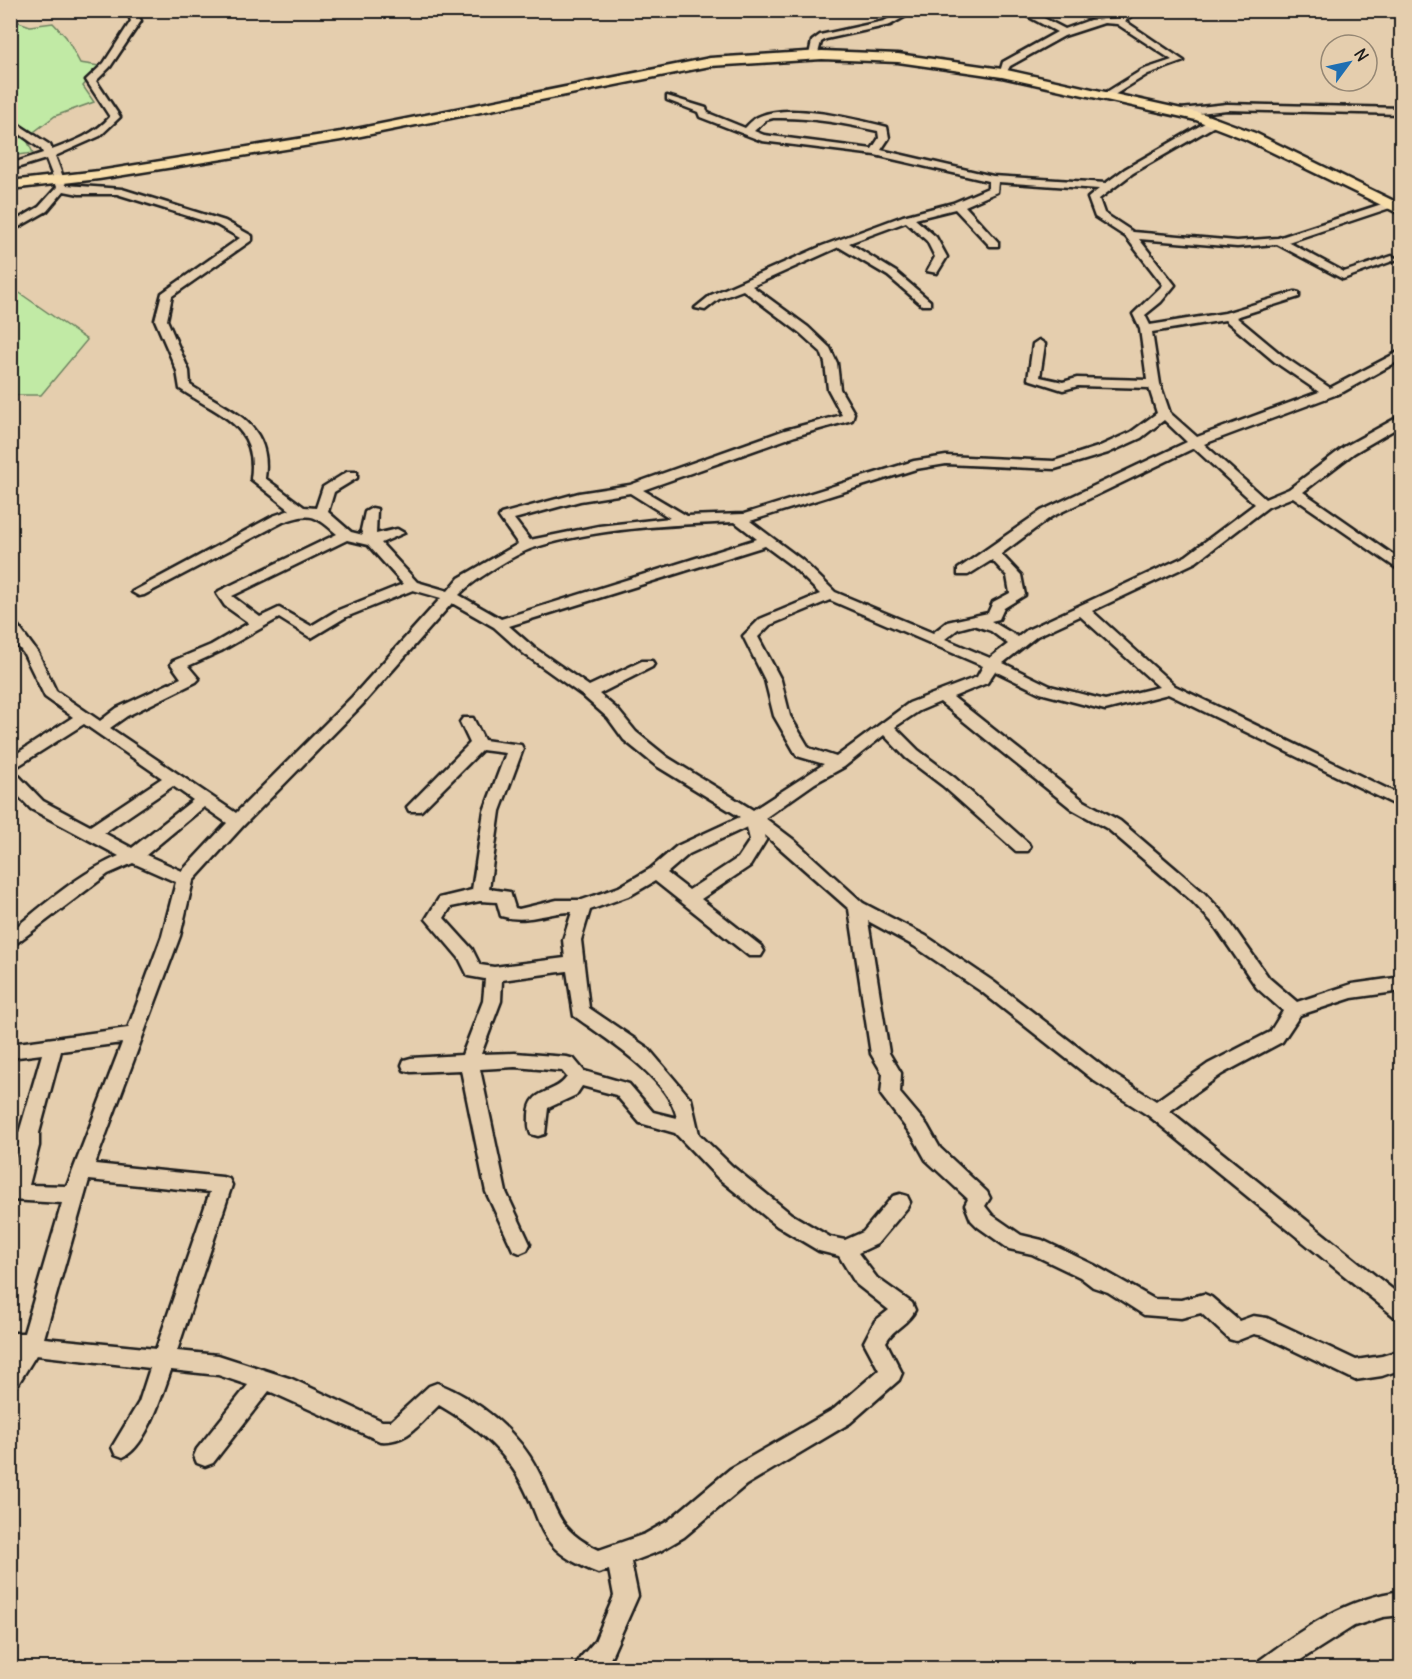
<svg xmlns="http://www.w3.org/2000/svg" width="1412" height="1679" font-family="Delius,sans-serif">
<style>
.green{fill:#c1eaa5;stroke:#6e8360;stroke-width:1.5}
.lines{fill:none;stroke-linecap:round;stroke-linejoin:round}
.minor-casing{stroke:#1c1c1c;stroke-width:5}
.major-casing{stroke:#1c1c1c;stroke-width:5}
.minor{fill:#e5ceae;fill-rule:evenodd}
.major{fill:#f8deab;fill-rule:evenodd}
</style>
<rect width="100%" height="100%" fill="#e5ceae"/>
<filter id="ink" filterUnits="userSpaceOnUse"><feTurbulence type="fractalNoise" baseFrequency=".0167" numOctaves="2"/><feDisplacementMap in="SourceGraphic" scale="12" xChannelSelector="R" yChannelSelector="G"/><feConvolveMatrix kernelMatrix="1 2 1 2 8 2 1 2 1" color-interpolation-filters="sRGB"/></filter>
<g filter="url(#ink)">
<g class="green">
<polygon points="13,20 30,26 53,23 66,37 80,63 100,66 83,86 94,102 55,116 26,138 33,153 11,156 10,21"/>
<polygon points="11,287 87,340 41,395 11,395"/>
</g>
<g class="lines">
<defs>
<g id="minor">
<path d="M 127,10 L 136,10 L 141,21 L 110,67 L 96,81 L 120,117 L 100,136 L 55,156 L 66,185 L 122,189 L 225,221 L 252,236 L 252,240 L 172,296 L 167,320 L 189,371 L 190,385 C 228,410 273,422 265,478 L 304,507 L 316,508 L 323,487 L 347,472 L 357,472 L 357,478 L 334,492 L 328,512 L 351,532 L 363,535 L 361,530 L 365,512 L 372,508 L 377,509 L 376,534 L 397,529 L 404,533 L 381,543 L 417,582 L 448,591 L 459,578 L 518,544 L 499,517 L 501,514 L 579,493 L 630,485 L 785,430 L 842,415 L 828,389 L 825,363 L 821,352 L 800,333 L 743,290 L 719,299 L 705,310 L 695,308 L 711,295 L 822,246 L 903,216 L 953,203 L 988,188 L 988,181 L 875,155 L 762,141 L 700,117 L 698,112 L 667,100 L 667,96 L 706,108 L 708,113 L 745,128 C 750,123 754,118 760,116 C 792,103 854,119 887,127 L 889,138 L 881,150 L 993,176 L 1106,183 L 1125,169 L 1210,120 L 1218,120 L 1218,124 L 1133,173 L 1099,199 L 1104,213 L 1133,232 L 1237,241 L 1278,238 L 1385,203 L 1393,203 L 1393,207 L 1288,242 L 1344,272 L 1392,256 L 1398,259 L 1343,279 L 1277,244 L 1237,247 L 1139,239 L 1175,285 L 1161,302 L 1145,315 L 1150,325 L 1225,313 L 1295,292 L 1299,293 L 1299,297 L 1236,317 L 1283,356 L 1330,388 L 1402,350 L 1402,359 L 1343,392 L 1204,444 L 1265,499 L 1289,489 L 1344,447 L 1402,415 L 1402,425 L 1354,453 L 1303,492 L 1402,561 L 1402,572 L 1293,497 L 1268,507 L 1196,562 L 1092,611 L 1175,686 L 1402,796 L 1402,808 L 1168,694 L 1105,710 L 1040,693 L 995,671 L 987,683 L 953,697 L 1084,801 L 1120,821 L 1204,893 L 1224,914 L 1269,978 L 1297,1002 L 1352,984 L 1402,977 L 1402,991 L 1352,998 L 1300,1015 L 1282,1042 L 1222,1074 L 1170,1111 L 1402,1297 L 1402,1319 L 1395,1317 L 1149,1116 L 1096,1082 L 982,992 L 914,946 L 868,921 L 889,1053 L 901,1073 L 900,1093 L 927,1125 L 940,1148 L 987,1192 L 990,1198 L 985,1206 L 992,1215 L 1021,1235 L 1042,1240 L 1094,1265 L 1154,1299 L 1181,1300 L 1204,1294 L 1211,1297 L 1239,1321 L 1253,1316 L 1267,1318 L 1356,1360 L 1382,1356 L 1402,1350 L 1402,1369 L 1382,1376 L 1355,1380 L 1264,1336 L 1254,1334 L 1236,1341 L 1229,1339 L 1201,1313 L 1181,1318 L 1144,1315 L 1108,1292 L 1093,1287 L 1080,1277 L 1032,1254 L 1009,1249 L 978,1227 L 971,1220 L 965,1205 L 968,1199 L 926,1160 L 913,1137 L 881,1095 L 883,1074 L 871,1054 L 849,909 L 765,835 L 766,840 L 750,866 L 701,899 L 761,946 L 764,951 L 761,956 L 749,956 L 655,881 L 631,895 L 590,910 L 581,940 L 589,1008 L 648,1048 L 691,1099 L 699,1134 L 732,1166 L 791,1214 L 830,1237 L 845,1240 L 863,1232 L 893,1196 L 900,1194 L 907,1196 L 910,1202 L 907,1208 L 877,1244 L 858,1253 L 877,1278 L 912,1303 L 915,1310 C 909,1324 893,1328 886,1342 L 902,1373 L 899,1380 L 850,1423 L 746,1485 L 684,1537 L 660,1551 L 631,1562 L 638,1596 L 611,1657 L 604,1668 L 577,1668 L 576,1666 L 580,1658 L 595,1641 L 614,1596 L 609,1570 L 598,1573 C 531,1546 548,1527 517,1475 C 498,1444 470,1423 439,1405 C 419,1424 408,1443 380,1441 L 269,1391 L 213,1463 L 205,1466 L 197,1463 L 194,1456 L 197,1449 L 248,1385 L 218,1375 L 171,1370 C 163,1393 146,1448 123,1457 L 115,1454 L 112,1447 L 139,1402 L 150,1368 L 36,1355 L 18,1384 L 10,1387 L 10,1358 L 14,1352 L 10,1352 L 10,1333 L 24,1333 L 62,1203 L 10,1200 C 10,1177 19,1156 19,1133 L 42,1054 L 10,1058 L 10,1044 L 128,1028 L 162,936 L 176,882 L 133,863 L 108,874 L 10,948 L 10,932 C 45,904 78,874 119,856 L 31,809 L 10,787 L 10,772 L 16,773 L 43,801 L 90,826 L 162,778 L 84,724 L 10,771 L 10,758 L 73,717 L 45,697 L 24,654 L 10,636 L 10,621 L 15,622 L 38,653 L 56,691 L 100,721 L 117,708 L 181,678 L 171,664 L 173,661 L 211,645 L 249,623 L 225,606 L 217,594 L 219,591 L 337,534 C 315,515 311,512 283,522 L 144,595 L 139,596 L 132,592 L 273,516 L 290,510 L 251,479 C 259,424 218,415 180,389 L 177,371 L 155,320 L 162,293 L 240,238 L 217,225 L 117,194 L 79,194 L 64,191 L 47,211 L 10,232 L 10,224 L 39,207 L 57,187 L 46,159 L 10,170 L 10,164 L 43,153 L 41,149 L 10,127 L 10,119 L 50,145 L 52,150 C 73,142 95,134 110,117 L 86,80 L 104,63 L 131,21 ZM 773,118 C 808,117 844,123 878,131 L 879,138 L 872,149 L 764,135 L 754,131 L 766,120 ZM 998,182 L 1099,189 L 1088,198 L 1095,217 L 1126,237 L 1163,285 L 1133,314 L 1140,329 L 1147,380 L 1077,378 L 1063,382 L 1040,377 L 1045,344 L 1039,340 L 1033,344 L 1028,379 L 1063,390 L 1078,386 L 1149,388 L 1157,413 L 1131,432 L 1098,447 L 1054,461 L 946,456 L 914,461 L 744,514 L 687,516 L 643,490 L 795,436 L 852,420 L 854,413 L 840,389 L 837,363 L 830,348 L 808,327 L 752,286 L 839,247 L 888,276 L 922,305 L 930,305 L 930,301 L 896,272 L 849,243 L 906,222 L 927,241 L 935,257 L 927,271 L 937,273 L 947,257 L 936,237 L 915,219 L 955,209 L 990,246 L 998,246 L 998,242 L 965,206 L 997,192 ZM 1225,320 L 1275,362 L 1319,392 L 1197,437 L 1170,413 L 1160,384 L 1152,332 ZM 1164,420 L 1187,442 L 1041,511 L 958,569 L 958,575 L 968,575 L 992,560 L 1007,576 L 1010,593 L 993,602 L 988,613 L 947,622 L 933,633 L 835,592 L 802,560 L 750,521 L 916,469 L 946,464 L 1055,469 L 1108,453 L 1141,438 ZM 1194,448 L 1255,504 L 1186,556 L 1027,630 L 1018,637 L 991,621 L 999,619 L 1004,608 L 1025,595 L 1021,575 L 1001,554 L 1051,517 ZM 630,493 L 670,518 L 599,526 L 530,540 L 514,519 L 580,501 ZM 735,522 L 757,539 L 501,619 L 459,595 C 472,581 515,554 533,548 C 597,528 669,525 735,522 ZM 347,540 L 368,545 L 403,584 L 336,611 L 311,626 L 279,608 L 260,617 L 232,596 ZM 765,546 L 792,566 L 820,594 L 760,619 L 743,636 L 765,680 L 774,716 L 797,756 L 824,764 L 753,810 L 667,757 L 636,732 L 618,710 L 599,694 L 652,667 L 654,664 L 652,661 L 642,661 L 589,686 L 533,647 L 509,626 ZM 413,590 L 441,598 L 352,697 L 236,813 L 110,728 L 127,716 L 196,682 L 199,679 L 188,666 L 221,651 L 279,618 L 311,638 L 346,617 ZM 830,600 L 983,666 L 977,677 L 909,703 L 836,757 L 809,748 L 790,716 L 781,680 L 758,637 L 770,625 ZM 452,603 L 494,627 L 523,653 L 583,696 L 608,718 L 624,740 L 655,765 L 740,817 L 677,846 L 650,869 L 619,887 L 582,900 L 557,900 L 519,909 L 515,908 L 510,892 L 489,889 L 500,811 L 523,749 L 521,745 L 484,740 L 473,718 L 463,718 L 460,722 L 470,743 L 407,807 L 409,811 L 421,811 L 482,750 L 506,753 L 484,811 L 472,890 L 439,898 L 426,919 L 459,958 L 468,976 L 485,979 L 483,1001 L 462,1055 L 411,1058 L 404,1060 L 402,1065 L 404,1070 L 411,1072 L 461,1070 L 486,1192 L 513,1250 L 520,1253 L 527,1250 L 530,1244 L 506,1192 L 480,1069 L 515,1067 L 562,1071 L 567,1077 C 554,1096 530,1087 529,1115 C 529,1122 528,1127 531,1134 L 538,1136 L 545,1134 L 548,1108 L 576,1095 L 582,1086 L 616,1095 L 640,1123 L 675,1133 L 718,1178 L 777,1226 L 819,1251 L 839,1256 L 856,1284 L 889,1310 L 875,1321 L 864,1342 L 879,1370 L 834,1409 L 730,1469 L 668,1521 L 645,1534 L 599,1550 C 554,1529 558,1508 537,1469 C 517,1430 477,1399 437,1383 L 429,1386 L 391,1421 L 382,1421 L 292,1379 L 218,1355 L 177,1351 L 232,1185 L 229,1179 L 222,1177 L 95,1164 L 180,936 L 193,881 L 243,826 L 362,705 ZM 1080,616 L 1159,687 L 1105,700 L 1050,686 L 1003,663 L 1037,636 ZM 973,625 L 991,631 L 1008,644 L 990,658 L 945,639 L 958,629 ZM 940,702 L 1072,809 L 1108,829 L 1192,901 L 1212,922 L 1257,988 L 1283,1011 L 1270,1032 L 1208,1064 L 1156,1101 L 1110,1072 L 994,982 L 926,936 L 863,903 L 794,840 L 765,818 L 815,783 L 844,767 L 884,735 L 906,758 L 943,786 L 1016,851 L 1028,851 L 1030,847 L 1028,843 L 955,778 L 918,750 L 895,727 L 919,711 ZM 173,786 L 193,800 L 132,848 L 104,833 ZM 204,807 L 227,823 L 182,871 L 146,855 ZM 747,827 L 750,840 L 738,858 L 689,890 L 667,873 L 689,854 ZM 480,901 L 497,902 L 501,916 C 527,924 546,912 572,912 L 563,940 L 565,958 L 494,967 L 480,965 L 472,949 L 444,918 L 451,907 ZM 567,971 L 574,1016 C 605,1038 670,1079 677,1118 L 653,1112 L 629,1084 L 584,1071 L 574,1059 L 567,1057 L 515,1053 L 481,1054 L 501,1001 L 502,980 ZM 122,1043 L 67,1186 L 29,1185 L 39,1146 L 39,1133 L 61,1051 ZM 89,1180 L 210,1192 L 156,1349 L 44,1338 Z"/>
<polygon points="893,10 902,10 906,16 890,25 826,39 821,42 817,57 809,55 812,41 820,35 884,21 896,15"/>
<polygon points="1016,10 1028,10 1065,29 1090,20 1117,18 1128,10 1138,10 1125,21 1184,61 1148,74 1111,97 1105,97 1105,93 1142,70 1172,60 1117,24 1104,23 1064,36 1010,66 1005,75 999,75 1003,62 1057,32"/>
<polygon points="1227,104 1402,108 1402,114 1227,110 1181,115 1176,112 1181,109"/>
<path d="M 1402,1591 L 1402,1615 L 1383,1617 L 1354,1626 L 1288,1668 L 1256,1668 L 1260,1660 C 1304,1628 1346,1598 1402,1591 Z"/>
</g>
<polygon id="major" points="822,51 898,54 1002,69 1204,114 1255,133 1402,205 1402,215 1245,139 1196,120 1002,77 898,62 822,59 710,66 341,140 99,179 10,189 10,181 99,171 341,132 710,58"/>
</defs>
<use href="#minor" class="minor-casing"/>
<use href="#major" class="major-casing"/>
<use href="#minor" class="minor"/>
<use href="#major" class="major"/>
</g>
</g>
<rect width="1412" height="1679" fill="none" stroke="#e5ceae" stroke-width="36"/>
<rect x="18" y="18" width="1376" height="1643" fill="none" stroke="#1c1c1c" stroke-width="2" filter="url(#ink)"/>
<g transform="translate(1349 63) rotate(57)"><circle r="28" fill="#e5ceae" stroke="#958774" stroke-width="1.5"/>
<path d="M0-4.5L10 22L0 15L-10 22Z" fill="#1f6fb2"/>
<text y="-9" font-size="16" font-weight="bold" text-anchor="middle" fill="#1c1c1c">N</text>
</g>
</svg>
